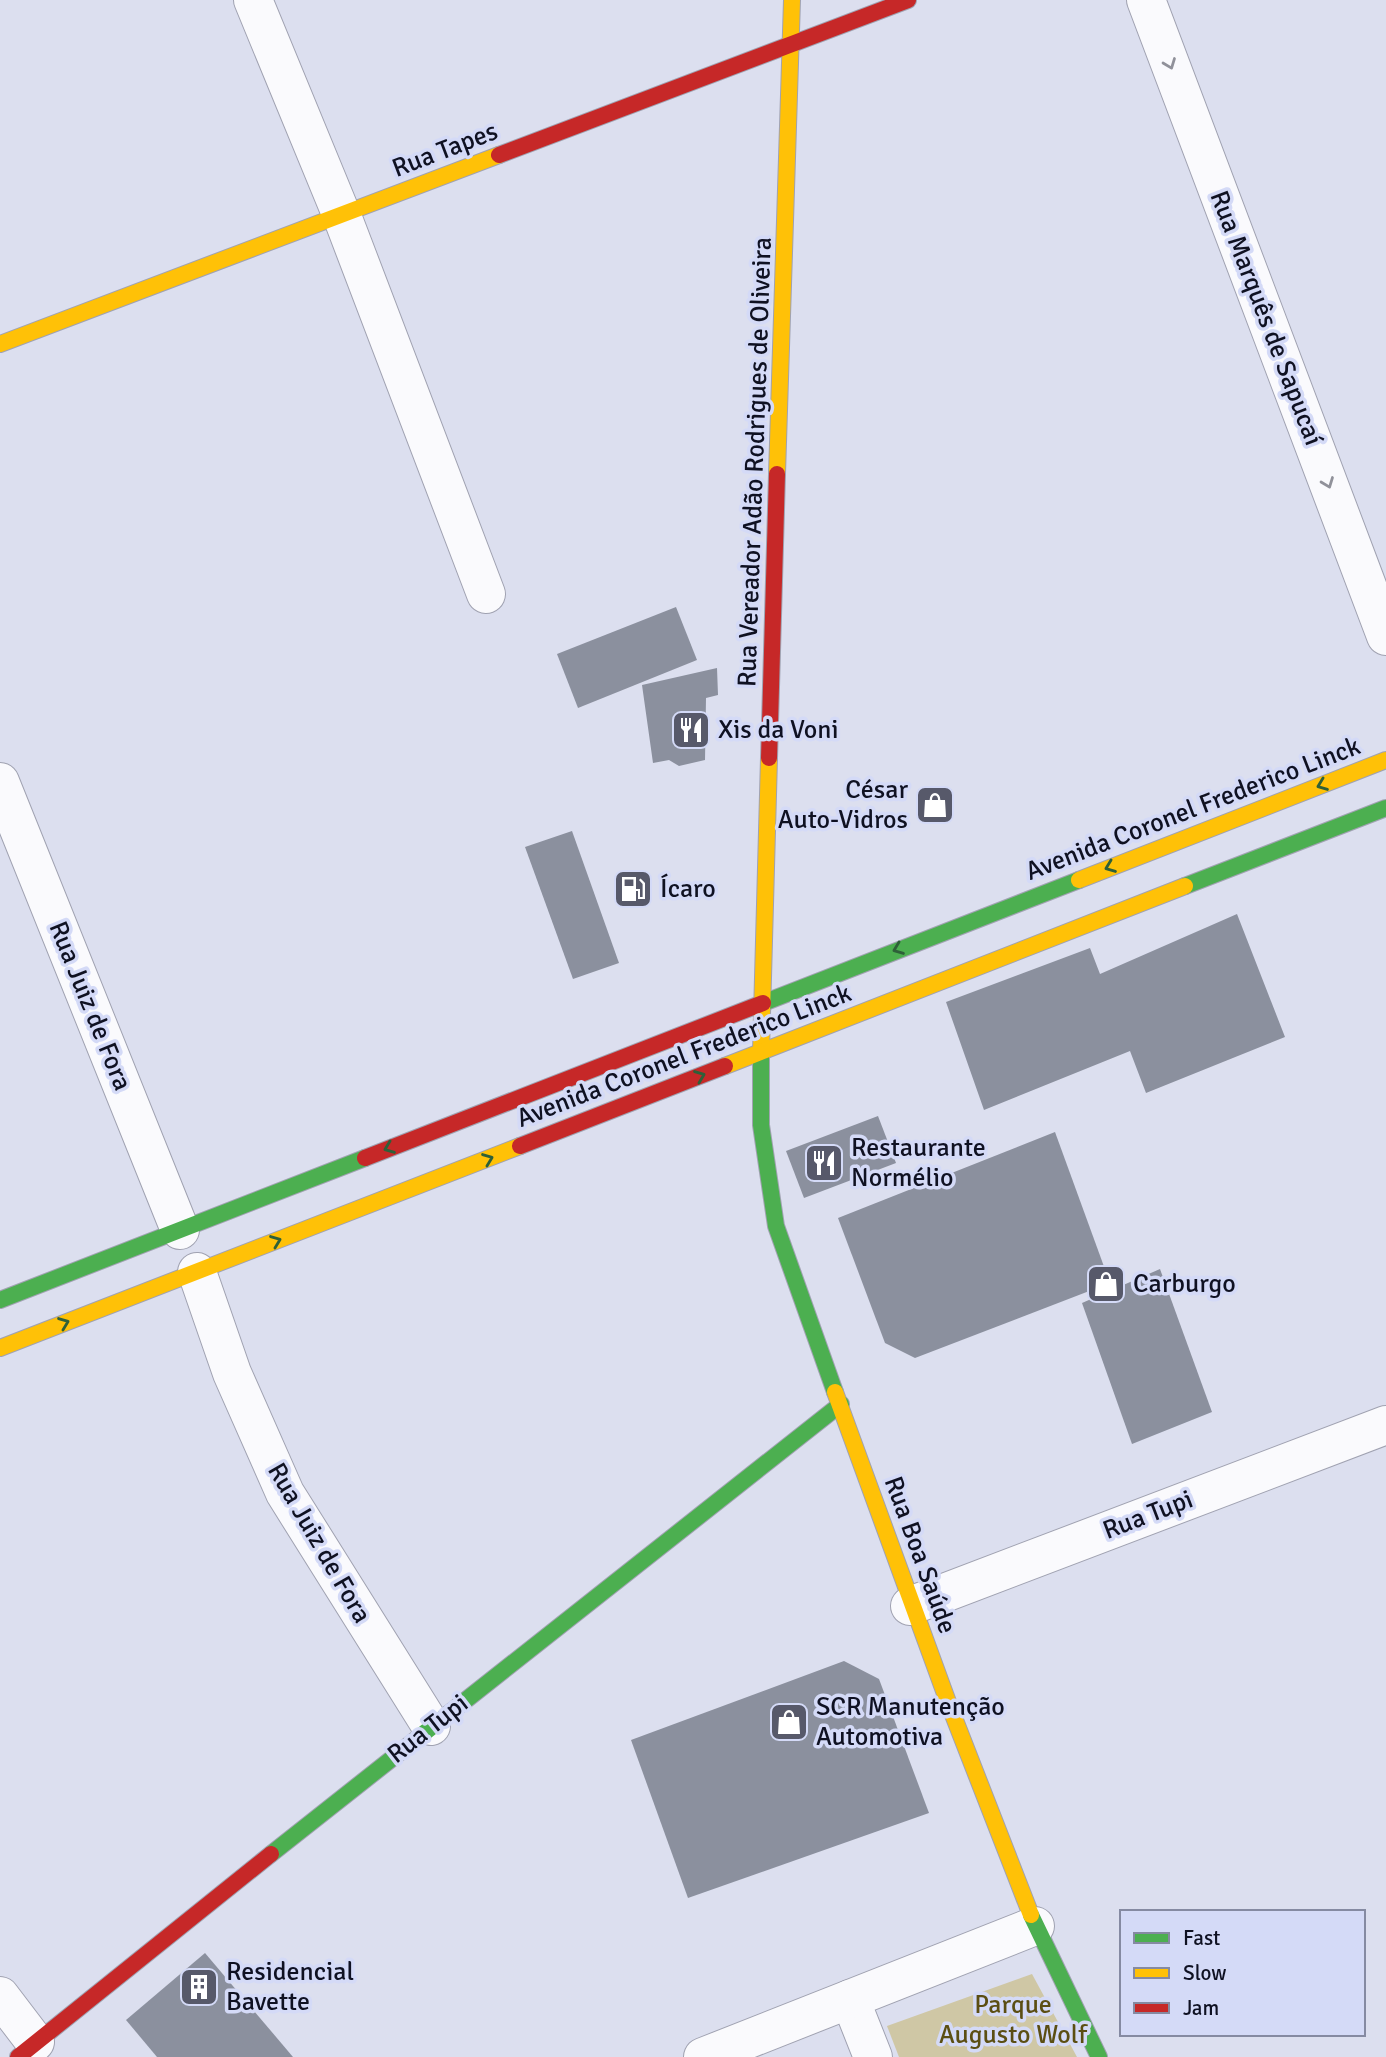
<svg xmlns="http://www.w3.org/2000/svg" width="1386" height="2057" font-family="Signika,sans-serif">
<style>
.green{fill:#cfc7a5}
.building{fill:#8b909e}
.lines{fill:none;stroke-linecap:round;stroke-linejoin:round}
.street-casing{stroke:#a0a2b1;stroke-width:40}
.fast-casing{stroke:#a0a2b1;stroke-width:18}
.slow-casing{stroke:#a0a2b1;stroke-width:18}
.jam-casing{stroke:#a0a2b1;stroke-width:18}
.street{stroke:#fafafd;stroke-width:38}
.fast{stroke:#4caf50;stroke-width:16}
.slow{stroke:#ffc107;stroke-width:16}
.jam{stroke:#c62828;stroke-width:16}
.oneway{stroke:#90919a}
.oneway2{stroke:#2e6039}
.labels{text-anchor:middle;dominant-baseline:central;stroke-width:7;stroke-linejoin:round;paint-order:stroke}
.street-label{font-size:26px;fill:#0f1122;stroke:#d4daf7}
.poi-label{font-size:26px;fill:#0f1122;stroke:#d4daf7;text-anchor:start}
.park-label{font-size:26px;fill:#5b4e13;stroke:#d4daf7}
</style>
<rect width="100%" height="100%" fill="#dcdfef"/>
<polygon class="green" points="1032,1974 1077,2057 899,2057 887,2026"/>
<g class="building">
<polygon points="676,607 697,660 578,708 557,654"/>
<polygon points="717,668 718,695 706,698 705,760 679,766 669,760 653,763 642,685"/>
<polygon points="572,831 619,963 573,979 525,847"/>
<polygon points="1237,914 1285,1037 1146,1093 1130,1051 984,1110 946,1002 1090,948 1100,974"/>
<polygon points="878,1116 896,1163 804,1198 786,1151"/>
<polygon points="1055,1132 1110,1283 915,1358 885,1343 838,1218"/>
<polygon points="1160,1269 1212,1412 1132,1444 1082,1303"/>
<polygon points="844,1661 879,1679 929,1813 688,1898 631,1740"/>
<polygon points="205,1953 293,2057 157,2057 126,2020"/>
</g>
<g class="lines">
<defs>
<g id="street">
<polyline points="253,0 342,216 486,594"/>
<polyline points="1146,0 1386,636"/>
<polyline points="0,782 180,1230"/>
<polyline points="197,1272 232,1373 285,1493 431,1726"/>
<polyline points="910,1606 1386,1425"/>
<polyline points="0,1996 35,2042"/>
<polyline points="850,1999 873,2057"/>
<polyline points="703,2057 1035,1926"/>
</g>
<g id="fast">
<polyline points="1185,886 1386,808"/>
<polyline points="763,1003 1079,880"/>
<polyline points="761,1051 761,1125 776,1226 835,1392"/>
<polyline points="0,1300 365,1158"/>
<polyline points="271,1854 841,1404"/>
<polyline points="1031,1915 1099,2057"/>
</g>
<g id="slow">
<polyline points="0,344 499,155"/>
<polyline points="777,474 792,0"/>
<polyline points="1079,880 1386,760"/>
<polyline points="761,1051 769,758"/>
<polyline points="725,1066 1185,886"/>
<polyline points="0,1348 520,1146"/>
<polyline points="835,1392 948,1702 1031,1915"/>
</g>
<g id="jam">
<polyline points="499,155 908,0"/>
<polyline points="769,758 777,474"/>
<polyline points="520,1146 725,1066"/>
<polyline points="365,1158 763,1003"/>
<polyline points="18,2057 271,1854"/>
</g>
</defs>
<use href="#street" class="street-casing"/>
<use href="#fast" class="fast-casing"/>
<use href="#slow" class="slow-casing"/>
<use href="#jam" class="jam-casing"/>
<use href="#street" class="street"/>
<use href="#fast" class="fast"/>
<use href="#slow" class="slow"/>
<use href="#jam" class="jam"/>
</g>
<defs><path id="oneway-chevron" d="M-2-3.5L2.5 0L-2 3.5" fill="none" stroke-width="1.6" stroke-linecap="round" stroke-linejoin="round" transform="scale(1.75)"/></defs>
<g class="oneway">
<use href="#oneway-chevron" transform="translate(1170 64) rotate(69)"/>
<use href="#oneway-chevron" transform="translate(1328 483) rotate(69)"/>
</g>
<g class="oneway2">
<use href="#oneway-chevron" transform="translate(1322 785) rotate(159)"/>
<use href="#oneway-chevron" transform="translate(1110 867) rotate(159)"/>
<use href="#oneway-chevron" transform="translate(898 949) rotate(159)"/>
<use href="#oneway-chevron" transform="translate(700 1076) rotate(-21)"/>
<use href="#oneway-chevron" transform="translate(389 1148) rotate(159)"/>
<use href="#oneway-chevron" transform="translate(488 1159) rotate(-21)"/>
<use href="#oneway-chevron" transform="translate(276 1241) rotate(-21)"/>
<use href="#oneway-chevron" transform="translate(64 1323) rotate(-21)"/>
</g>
<defs>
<symbol id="restaurant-square" viewBox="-11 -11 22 22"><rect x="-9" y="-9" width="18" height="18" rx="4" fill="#57596a" stroke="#d4daf7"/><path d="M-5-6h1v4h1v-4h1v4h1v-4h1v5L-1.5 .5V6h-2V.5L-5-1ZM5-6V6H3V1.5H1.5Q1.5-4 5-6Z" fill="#fff"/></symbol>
<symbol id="shop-square" viewBox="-11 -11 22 22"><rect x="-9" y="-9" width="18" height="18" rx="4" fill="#57596a" stroke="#d4daf7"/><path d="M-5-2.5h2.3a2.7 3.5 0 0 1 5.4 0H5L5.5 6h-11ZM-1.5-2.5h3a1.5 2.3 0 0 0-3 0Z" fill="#fff"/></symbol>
<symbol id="fuel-square" viewBox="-11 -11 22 22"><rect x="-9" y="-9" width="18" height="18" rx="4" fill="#57596a" stroke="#d4daf7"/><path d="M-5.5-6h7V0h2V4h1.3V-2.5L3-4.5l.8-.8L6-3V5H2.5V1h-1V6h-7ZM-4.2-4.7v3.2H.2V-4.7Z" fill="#fff"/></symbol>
<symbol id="building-square" viewBox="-11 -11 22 22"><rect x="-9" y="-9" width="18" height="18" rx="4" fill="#57596a" stroke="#d4daf7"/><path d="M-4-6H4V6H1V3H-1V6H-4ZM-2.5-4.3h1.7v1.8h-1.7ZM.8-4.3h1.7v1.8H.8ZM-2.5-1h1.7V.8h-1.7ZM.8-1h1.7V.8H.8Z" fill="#fff"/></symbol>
</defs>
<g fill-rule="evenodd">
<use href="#restaurant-square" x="669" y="708" width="44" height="44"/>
<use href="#shop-square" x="913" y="783" width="44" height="44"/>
<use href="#fuel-square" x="611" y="867" width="44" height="44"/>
<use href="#restaurant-square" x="802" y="1141" width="44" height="44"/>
<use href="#shop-square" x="1084" y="1262" width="44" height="44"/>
<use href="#shop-square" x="767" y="1700" width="44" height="44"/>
<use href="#building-square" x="177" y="1965" width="44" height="44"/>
</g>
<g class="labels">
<g class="street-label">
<text transform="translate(445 150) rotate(-21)">Rua Tapes</text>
<text transform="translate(1266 318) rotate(69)">Rua Marquês de Sapucaí</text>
<text transform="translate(755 462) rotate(-88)">Rua Vereador Adão Rodrigues de Oliveira</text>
<text transform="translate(1193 809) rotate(-21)">Avenida Coronel Frederico Linck</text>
<text transform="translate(90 1006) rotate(68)">Rua Juiz de Fora</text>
<text transform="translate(684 1056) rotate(-21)">Avenida Coronel Frederico Linck</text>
<text transform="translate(1148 1515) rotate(-21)">Rua Tupi</text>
<text transform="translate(319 1543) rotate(60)">Rua Juiz de Fora</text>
<text transform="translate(920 1555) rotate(70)">Rua Boa Saúde</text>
<text transform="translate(428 1729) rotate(-38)">Rua Tupi</text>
</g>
<g class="poi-label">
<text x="718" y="730">Xis da Voni</text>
<text x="908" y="790" text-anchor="end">César<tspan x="908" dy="30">Auto-Vidros</tspan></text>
<text x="660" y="889">Ícaro</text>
<text x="851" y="1148">Restaurante<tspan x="851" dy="30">Normélio</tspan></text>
<text x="1133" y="1284">Carburgo</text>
<text x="816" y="1707">SCR Manutenção<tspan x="816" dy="30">Automotiva</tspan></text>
<text x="226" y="1972">Residencial<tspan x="226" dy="30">Bavette</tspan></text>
</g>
<g class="park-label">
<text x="1013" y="2005">Parque<tspan x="1013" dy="30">Augusto Wolf</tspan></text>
</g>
</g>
<rect x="1120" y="1910" width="245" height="126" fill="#d4daf7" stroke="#858aa2" stroke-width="2"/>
<rect x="1134" y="1933" width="35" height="10" fill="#4caf50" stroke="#858aa2" stroke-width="2"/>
<text x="1183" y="1945" font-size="21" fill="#0f1122">Fast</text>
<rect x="1134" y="1968" width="35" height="10" fill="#ffc107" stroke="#858aa2" stroke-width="2"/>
<text x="1183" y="1980" font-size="21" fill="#0f1122">Slow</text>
<rect x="1134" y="2003" width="35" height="10" fill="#c62828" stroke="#858aa2" stroke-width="2"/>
<text x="1183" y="2015" font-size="21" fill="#0f1122">Jam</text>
</svg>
